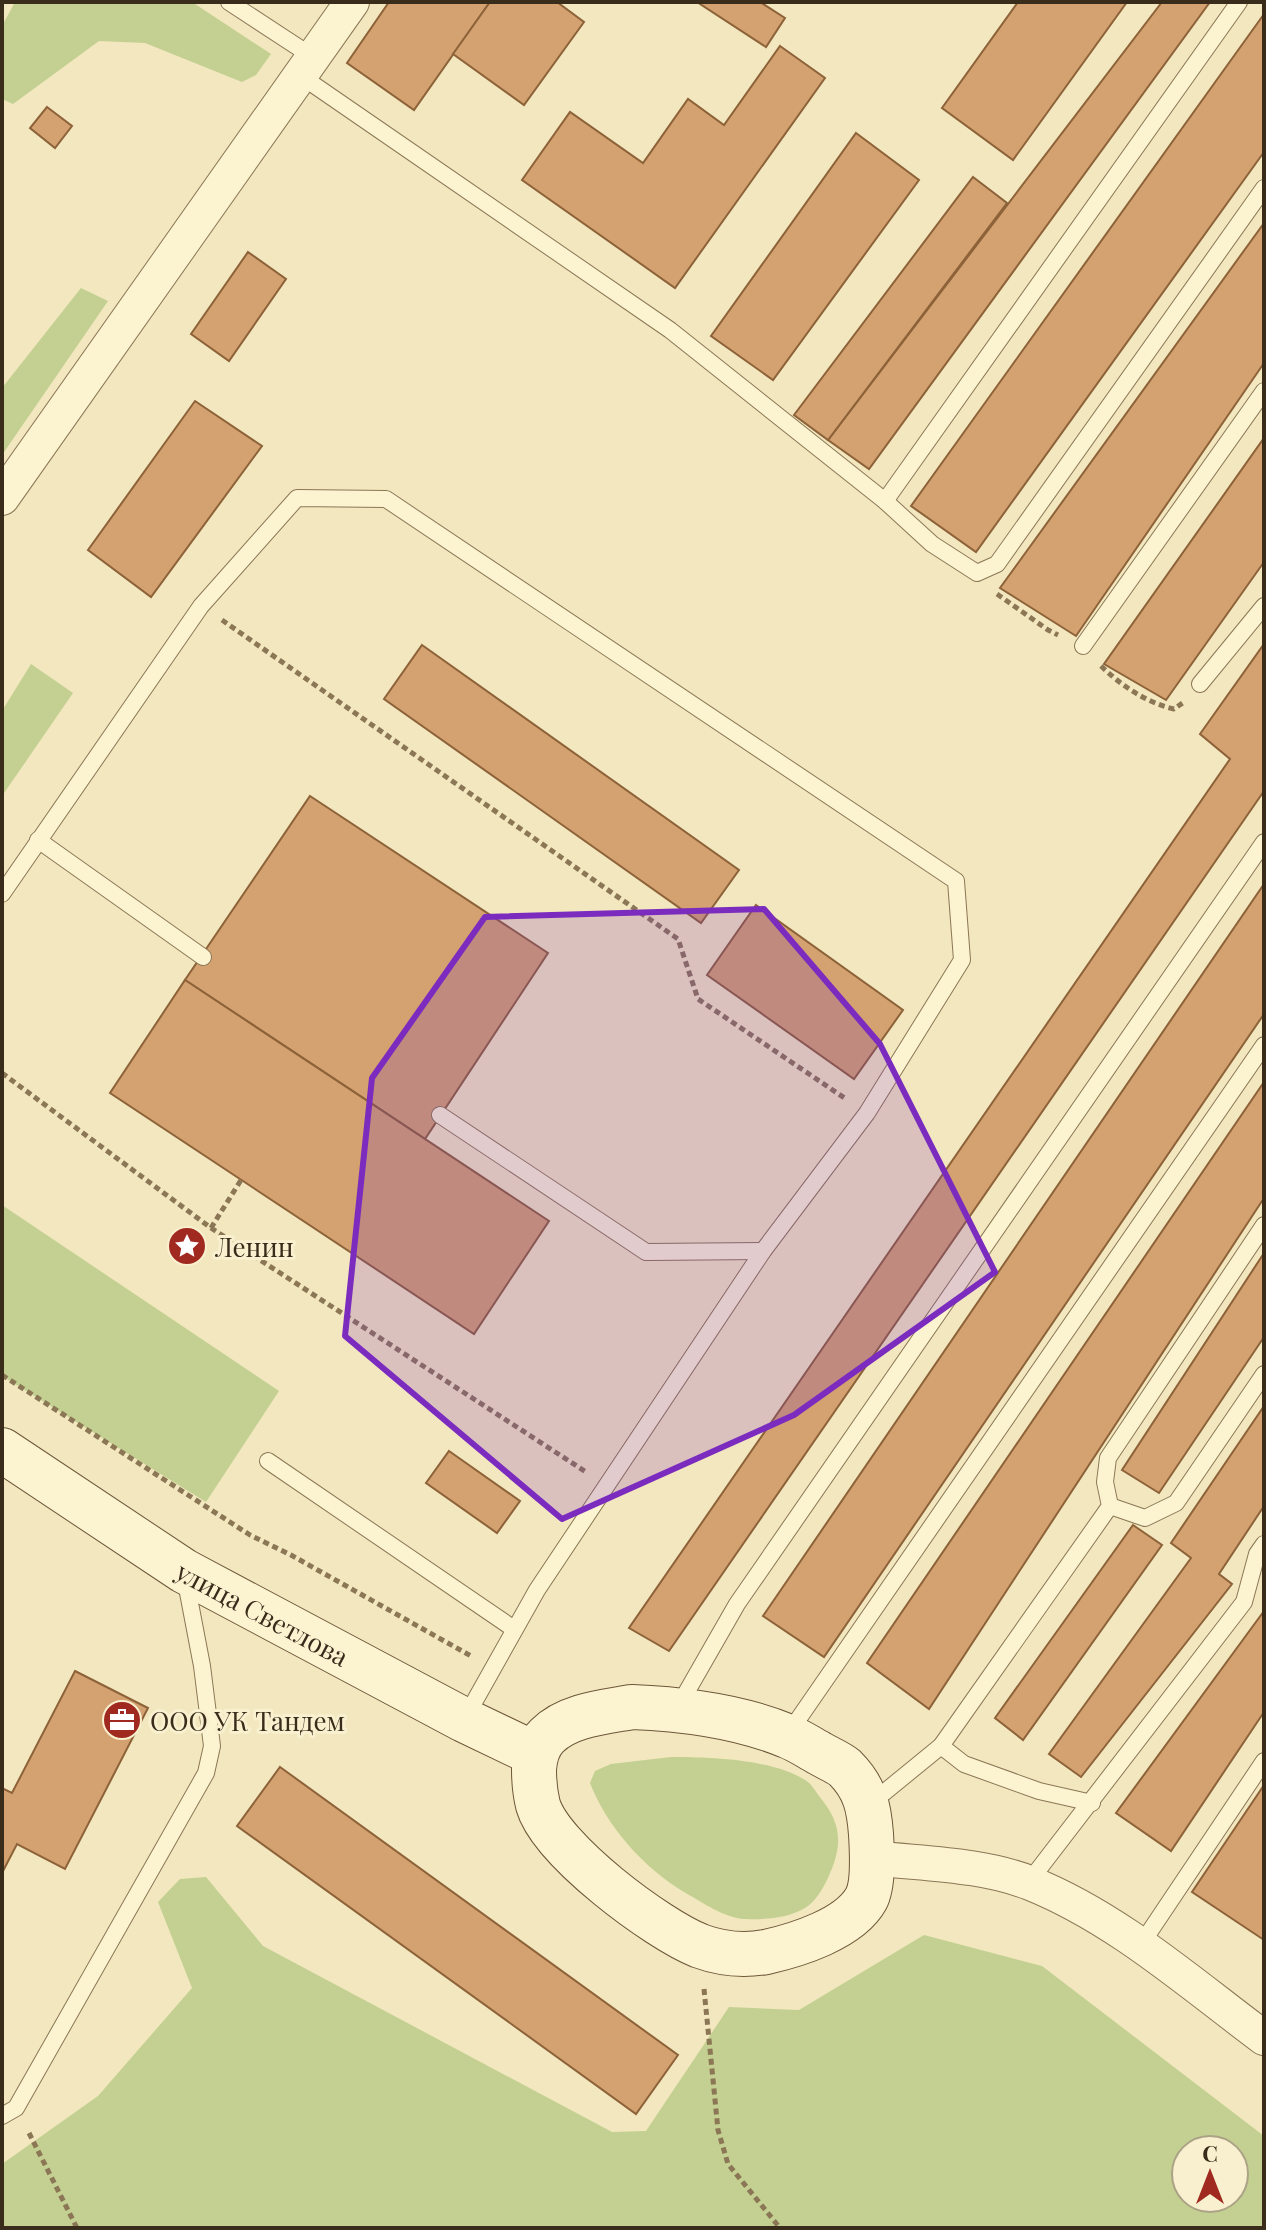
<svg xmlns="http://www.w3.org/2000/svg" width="1266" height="2230" font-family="'Playfair Display',serif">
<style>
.green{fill:#c3d091;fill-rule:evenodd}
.building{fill:#d3a270;stroke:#8d6239;stroke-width:2}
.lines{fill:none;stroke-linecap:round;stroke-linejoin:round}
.lane-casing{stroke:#8b7755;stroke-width:18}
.street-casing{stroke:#8b7755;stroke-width:36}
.secondary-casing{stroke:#6d5738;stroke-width:46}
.path{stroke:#8b7755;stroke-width:5;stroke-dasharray:6 4;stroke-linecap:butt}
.lane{stroke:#fcf3d1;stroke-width:16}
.street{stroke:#fcf3d1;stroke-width:34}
.secondary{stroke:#fcf3d1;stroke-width:44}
.marked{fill:#7b2cbf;fill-opacity:0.2;stroke:#7b2cbf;stroke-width:6;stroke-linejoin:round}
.labels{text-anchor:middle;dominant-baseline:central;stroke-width:6;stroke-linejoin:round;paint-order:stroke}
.poi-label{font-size:26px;fill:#392c1b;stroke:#f8f0ce;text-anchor:start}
.street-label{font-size:26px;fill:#392c1b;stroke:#f8f0ce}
</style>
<rect width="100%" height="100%" fill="#f2e7be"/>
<g class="green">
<polygon points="15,2 192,2 271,54 256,75 242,82 145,43 99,41 13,104 2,99 2,26"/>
<polygon points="81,288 108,301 2,455 2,388"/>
<polygon points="31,664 73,693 2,796 2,711"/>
<polygon points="2,1205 279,1391 206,1502 2,1376"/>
<path d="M 671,1757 C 708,1757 777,1759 808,1782 C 812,1785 816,1792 819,1796 C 843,1825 843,1846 827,1880 C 822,1890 815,1902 805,1908 C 789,1918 763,1920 745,1919 C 724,1918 702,1902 684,1892 C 644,1868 607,1827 590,1783 L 595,1771 L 611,1764 Z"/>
<path d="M 206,1877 L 263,1946 L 612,2132 L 646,2131 L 729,2007 L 799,2010 L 924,1935 L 1042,1966 L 1264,2136 L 1264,2228 L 2,2228 L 2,2164 L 98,2096 L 192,1988 L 158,1902 L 180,1879 ZM 1234,2150 L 1234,2198 L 1186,2198 L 1186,2150 Z"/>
</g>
<g class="building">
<polygon points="389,2 490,2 414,110 347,63"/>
<polygon points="490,2 557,2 584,22 524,105 453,54"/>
<polygon points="697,2 760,2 785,18 766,47"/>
<polygon points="1018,2 1127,2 1013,160 942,108"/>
<polygon points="1162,2 1210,2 869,469 828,440"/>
<polygon points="1264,14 1264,152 976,552 911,506"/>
<polygon points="780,46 825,78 675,288 522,180 570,112 643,163 688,99 724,125"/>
<polygon points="47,107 72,126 55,148 30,128"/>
<polygon points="856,133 919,180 773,380 711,336"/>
<polygon points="973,177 1007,203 828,440 794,415"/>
<polygon points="1264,223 1264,363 1076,636 1000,588"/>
<polygon points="248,252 286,279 229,361 191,334"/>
<polygon points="195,401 262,446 151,597 88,550"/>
<polygon points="1264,438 1264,562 1166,700 1104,664"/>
<polygon points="1264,644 1264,791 669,1651 629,1628 1230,759 1200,734"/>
<polygon points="422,645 739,870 701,923 384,699"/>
<polygon points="310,796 548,953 425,1139 185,980"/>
<polygon points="1264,884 1264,1014 824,1657 763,1616"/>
<polygon points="756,905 903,1010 854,1079 707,975"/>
<polygon points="185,980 549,1221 474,1334 110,1093"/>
<polygon points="1264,1082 1264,1198 929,1709 867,1663"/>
<polygon points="1264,1253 1264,1337 1159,1493 1122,1470"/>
<polygon points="1264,1406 1264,1506 1219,1574 1232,1584 1081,1777 1049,1754 1191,1558 1171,1543"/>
<polygon points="449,1451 520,1501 497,1533 426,1483"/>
<polygon points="1133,1525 1162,1545 1023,1740 995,1718"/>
<polygon points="1264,1611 1264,1712 1171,1851 1116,1813"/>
<polygon points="75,1671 148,1708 65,1869 17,1844 2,1873 2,1788 12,1793"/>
<polygon points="280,1767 678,2055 636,2114 237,1826"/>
<polygon points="1264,1785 1264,1940 1192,1892"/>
</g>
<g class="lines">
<defs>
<g id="lane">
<polyline points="229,2 313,57"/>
<polyline points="301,76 670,330 885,501 932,544 977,573 997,564 1264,188"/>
<polyline points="885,501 1239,2"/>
<polyline points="1083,646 1264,391"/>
<polyline points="1200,684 1264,606"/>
<polyline points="38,840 203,957"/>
<polyline points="2,894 201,606 297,498 386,499 956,881 962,960 867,1113 763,1251 537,1590 464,1720"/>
<polyline points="440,1115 646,1252 763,1251"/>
<polyline points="268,1461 514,1629"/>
<polyline points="1110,1506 1145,1518 1176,1503 1264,1374"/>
<polyline points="678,1707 737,1604 1264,842"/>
<polyline points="788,1734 1264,1045"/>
<polyline points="941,1746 964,1764 1039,1791 1092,1803"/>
<polyline points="870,1804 941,1746 1110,1506 1105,1482 1108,1458 1264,1225"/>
<polyline points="1028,1883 1244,1602 1257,1554 1264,1544"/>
<polyline points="1140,1946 1264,1761"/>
<polyline points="2,2116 16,2108 206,1773 212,1746 202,1666 185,1577"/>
</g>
<g id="street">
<polyline points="2,498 352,2"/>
<path d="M 873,1858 C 924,1864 981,1864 1030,1883 C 1117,1918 1190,1983 1264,2038"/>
</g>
<g id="secondary">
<path id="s1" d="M 2,1450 L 184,1571 L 464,1720 L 535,1754"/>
<path d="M 632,1707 C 682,1709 741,1717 787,1736 C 798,1740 808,1747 819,1753 C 827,1758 838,1762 845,1768 C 865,1788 869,1807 871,1834 C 872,1851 874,1884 866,1899 C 849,1929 797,1945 766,1952 C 744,1956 722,1954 700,1946 C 657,1929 551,1850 538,1805 C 535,1793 534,1781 534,1769 C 535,1756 538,1745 547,1736 C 568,1715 604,1712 632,1707 Z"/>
</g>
</defs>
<use href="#lane" class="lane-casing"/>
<use href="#street" class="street-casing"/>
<use href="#secondary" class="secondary-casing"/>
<g class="path">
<polyline points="997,594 1048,630 1058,635"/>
<polyline points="222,620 678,939 698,999 846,1099"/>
<path d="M 1101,666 C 1122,686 1145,702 1174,709 L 1184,702"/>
<polyline points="2,1073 211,1228 586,1472"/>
<polyline points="211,1228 241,1180"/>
<polyline points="2,1375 250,1535 291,1555 471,1656"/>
<polyline points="704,1989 718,2130 728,2164 780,2228"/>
<polyline points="29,2133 77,2228"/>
</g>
<use href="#lane" class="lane"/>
<use href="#street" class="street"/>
<use href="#secondary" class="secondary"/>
</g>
<path class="marked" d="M 764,909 L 880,1044 L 995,1272 L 794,1415 L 562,1519 L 345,1336 L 372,1078 L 485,917 Z"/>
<defs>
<symbol id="sight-disc" viewBox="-11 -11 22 22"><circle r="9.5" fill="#a02a1f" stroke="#f8f0ce"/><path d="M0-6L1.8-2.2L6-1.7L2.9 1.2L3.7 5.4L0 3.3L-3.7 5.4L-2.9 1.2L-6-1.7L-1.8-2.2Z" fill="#fff"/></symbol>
<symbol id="office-disc" viewBox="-11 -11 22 22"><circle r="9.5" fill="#a02a1f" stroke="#f8f0ce"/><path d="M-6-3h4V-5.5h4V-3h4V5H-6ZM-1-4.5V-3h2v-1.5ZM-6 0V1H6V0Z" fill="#fff"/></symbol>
</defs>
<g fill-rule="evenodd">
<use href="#sight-disc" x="165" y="1224" width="44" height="44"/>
<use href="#office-disc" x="100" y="1698" width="44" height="44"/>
</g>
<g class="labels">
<g class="poi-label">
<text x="215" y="1246">Ленин</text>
<text x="150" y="1720">ООО УК Тандем</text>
</g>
<g class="street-label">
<text stroke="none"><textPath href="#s1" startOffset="308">улица Светлова</textPath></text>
</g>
</g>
<rect width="1266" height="2230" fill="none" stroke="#392c1b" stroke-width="8"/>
<g transform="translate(1210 2174)"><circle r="38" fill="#f8f0ce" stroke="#aca286" stroke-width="2"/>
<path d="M0-6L14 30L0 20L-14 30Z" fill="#a02a1f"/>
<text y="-12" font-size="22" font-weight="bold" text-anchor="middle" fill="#392c1b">С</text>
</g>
</svg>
